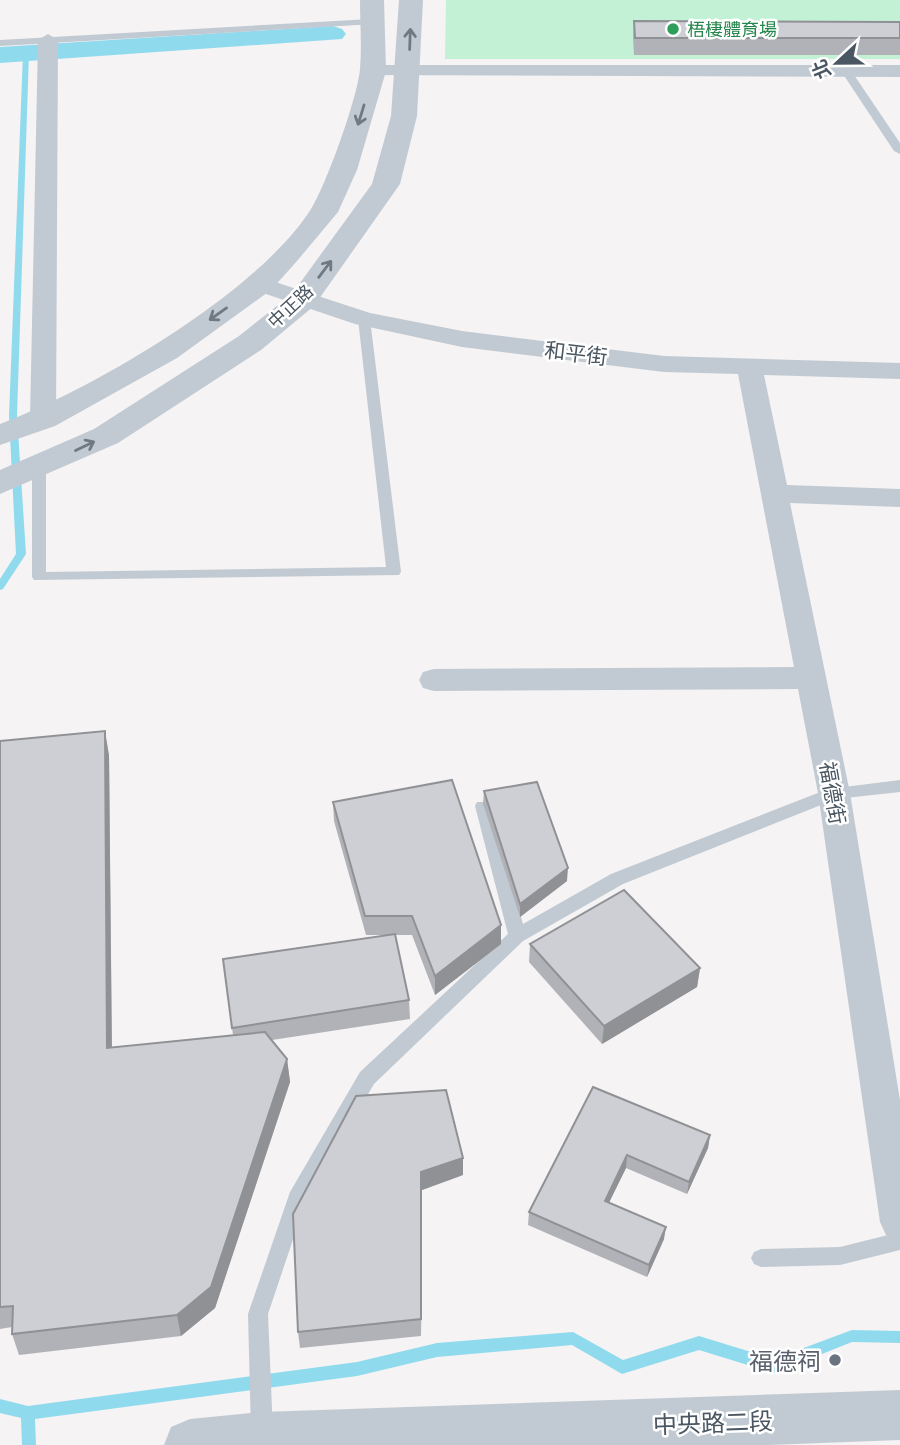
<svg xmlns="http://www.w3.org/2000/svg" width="900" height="1445" font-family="'Noto Sans','Noto Sans TC',sans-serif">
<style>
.green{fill:#c3f1d5}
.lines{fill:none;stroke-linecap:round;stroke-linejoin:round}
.stream{fill:#90daee;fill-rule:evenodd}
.canal{fill:#90daee;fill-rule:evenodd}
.service{fill:#c1cad2;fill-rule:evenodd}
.minor{fill:#c1cad2;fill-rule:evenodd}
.tertiary{fill:#c1cad2;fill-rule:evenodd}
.wall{fill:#b0b2b7}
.shaded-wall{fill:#909195}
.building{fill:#cdcfd5;stroke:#909195;stroke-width:2}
.oneway{stroke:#6e7983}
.leisure-dot{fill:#2e9e5b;stroke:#fff;stroke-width:2.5}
.worship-dot{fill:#6b7280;stroke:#fff;stroke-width:2.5}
.labels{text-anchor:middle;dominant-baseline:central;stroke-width:5;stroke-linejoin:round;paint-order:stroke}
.far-leisure-label{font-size:18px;fill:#27864d;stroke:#fff;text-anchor:start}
.far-street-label{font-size:18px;fill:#4a5661;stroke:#fff}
.street-label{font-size:21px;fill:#4a5661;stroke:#fff}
.near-worship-label{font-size:24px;fill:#5b616d;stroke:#fff;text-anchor:end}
.near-street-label{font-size:24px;fill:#4a5661;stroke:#fff}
</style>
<rect width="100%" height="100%" fill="#f5f3f3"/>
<polygon class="green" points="446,0 900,0 900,59 445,59"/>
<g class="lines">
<g class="stream">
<polygon points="26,51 29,53 17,416 26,554 3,589 0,590 0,579 16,554 9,416 23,53"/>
<polygon points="852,1330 900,1331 900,1343 852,1342 774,1373 699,1350 622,1374 572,1345 437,1357 357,1376 35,1419 36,1445 22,1445 21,1418 0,1413 0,1399 28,1406 357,1362 437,1343 573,1332 623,1360 699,1336 774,1359"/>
</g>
<polygon class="canal" points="333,26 342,29 346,34 342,39 0,63 0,47"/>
<g class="service">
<polygon points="371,19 375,20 375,24 0,46 0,40"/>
<polygon points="842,69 850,69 900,143 900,154 894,151 841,71"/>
<polygon points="364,315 370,319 401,572 399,575 34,580 32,577 32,468 39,464 46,468 46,572 386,567 358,319"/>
<polygon points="900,780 900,792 836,799 623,884 523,941 374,1084 306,1201 268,1314 273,1433 270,1440 262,1443 254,1440 251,1433 248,1314 290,1192 360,1072 508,934 475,806 477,802 489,802 491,806 523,924 611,874 828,789"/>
<polygon points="900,1232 900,1250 840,1265 761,1267 754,1264 751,1258 754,1252 761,1249 840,1247"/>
</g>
<g class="minor">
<polygon points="48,34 58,40 56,419 52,425 34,425 30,419 38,40"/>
<polygon points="373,65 900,65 900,77 366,75 362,71"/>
<polygon points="260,277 370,313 462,331 664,356 900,363 900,379 764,375 787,485 900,489 900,507 790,503 850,793 900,1100 900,1240 886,1235 880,1222 818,793 798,689 434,691 423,688 419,680 423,672 434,669 794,667 738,374 664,372 462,347 355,324 251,289 248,284 251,279"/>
</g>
<g class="tertiary">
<path d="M 360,0 L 384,0 L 386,71 L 357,170 L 338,212 L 297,261 L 271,290 L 177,358 L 55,426 L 0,445 L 0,424 C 92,390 259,292 311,209 C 326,186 358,96 360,69 C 362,46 360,23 360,0 Z"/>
<polygon points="399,0 423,0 417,116 400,184 314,306 261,350 118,443 0,494 0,470 94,429 239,336 292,294 372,184 391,116"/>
<polygon points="900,1390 900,1440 769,1445 164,1445 171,1427 190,1419 262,1412"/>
</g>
</g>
<g class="wall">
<polygon points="634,21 900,22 900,55 634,55 633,38"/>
<polygon points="0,741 109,755 112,1048 233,1035 223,959 388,935 366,935 334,821 333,802 501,944 435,995 412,935 395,935 409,1000 410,1019 272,1040 287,1059 290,1082 215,1308 181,1336 19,1355 12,1334 12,1327 0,1329"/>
<polygon points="484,791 567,881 520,917 483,804"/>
<polygon points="530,944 700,968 697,987 602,1044 529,962"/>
<polygon points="593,1087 710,1135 708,1148 687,1194 626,1168 609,1202 664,1239 647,1277 528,1225 529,1212"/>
<polygon points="463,1175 422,1190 421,1336 300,1348 298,1332 293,1214"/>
</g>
<g class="shaded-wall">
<polygon points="105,731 109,755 112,1071 107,1048"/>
<polygon points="568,868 567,881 520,917 520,904"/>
<polygon points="501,925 501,944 435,995 435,976"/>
<polygon points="700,968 697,987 602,1044 604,1026"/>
<polygon points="287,1059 290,1082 215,1308 181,1336 177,1315"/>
<polygon points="710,1135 708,1148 687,1194 689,1182"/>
<polygon points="627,1155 626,1168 604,1213 605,1201"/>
<polygon points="463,1158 463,1175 422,1190 421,1336 421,1172"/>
<polygon points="666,1227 664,1239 647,1277 649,1265"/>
</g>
<g class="building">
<polygon points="634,21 900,22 900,38 635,38"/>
<polygon points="105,731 107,1048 265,1032 287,1059 211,1287 177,1315 12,1334 13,1306 0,1307 0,741"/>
<polygon points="452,780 501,925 435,976 412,916 365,916 333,802"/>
<polygon points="537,782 568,868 520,904 484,791"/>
<polygon points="624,890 700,968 604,1026 530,944"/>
<polygon points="395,934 409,1000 232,1028 223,959"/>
<polygon points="593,1087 710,1135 689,1182 627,1155 605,1201 666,1227 649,1265 529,1212"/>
<polygon points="446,1090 463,1158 421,1172 421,1319 298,1332 293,1214 356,1096"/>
</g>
<defs><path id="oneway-shaft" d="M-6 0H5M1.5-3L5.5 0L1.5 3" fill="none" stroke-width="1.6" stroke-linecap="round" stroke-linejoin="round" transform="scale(1.75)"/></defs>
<g class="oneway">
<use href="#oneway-shaft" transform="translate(410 39) rotate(-88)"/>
<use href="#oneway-shaft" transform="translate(361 115) rotate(107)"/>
<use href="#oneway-shaft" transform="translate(325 269) rotate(-53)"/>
<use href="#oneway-shaft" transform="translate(218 314) rotate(145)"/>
<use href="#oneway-shaft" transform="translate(85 446) rotate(-26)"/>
</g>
<circle class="leisure-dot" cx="673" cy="29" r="7"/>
<circle class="worship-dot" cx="835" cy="1360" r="7"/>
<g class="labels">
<g class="far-leisure-label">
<text x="687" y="29">梧棲體育場</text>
</g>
<g class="far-street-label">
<text transform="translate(290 306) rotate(-43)">中正路</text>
</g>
<g class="street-label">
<text transform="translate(576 353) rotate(7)">和平街</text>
<text transform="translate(833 793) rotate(80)">福德街</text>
</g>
<g class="near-worship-label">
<text x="821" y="1360">福德祠</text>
</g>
<g class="near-street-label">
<text transform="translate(713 1422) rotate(-2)">中央路二段</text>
</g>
</g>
<g transform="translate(837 63) rotate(248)" stroke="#ffffff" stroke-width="5" paint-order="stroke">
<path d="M0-5L12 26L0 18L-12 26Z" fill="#4a5661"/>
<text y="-10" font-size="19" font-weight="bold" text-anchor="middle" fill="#4a5661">北</text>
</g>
</svg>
